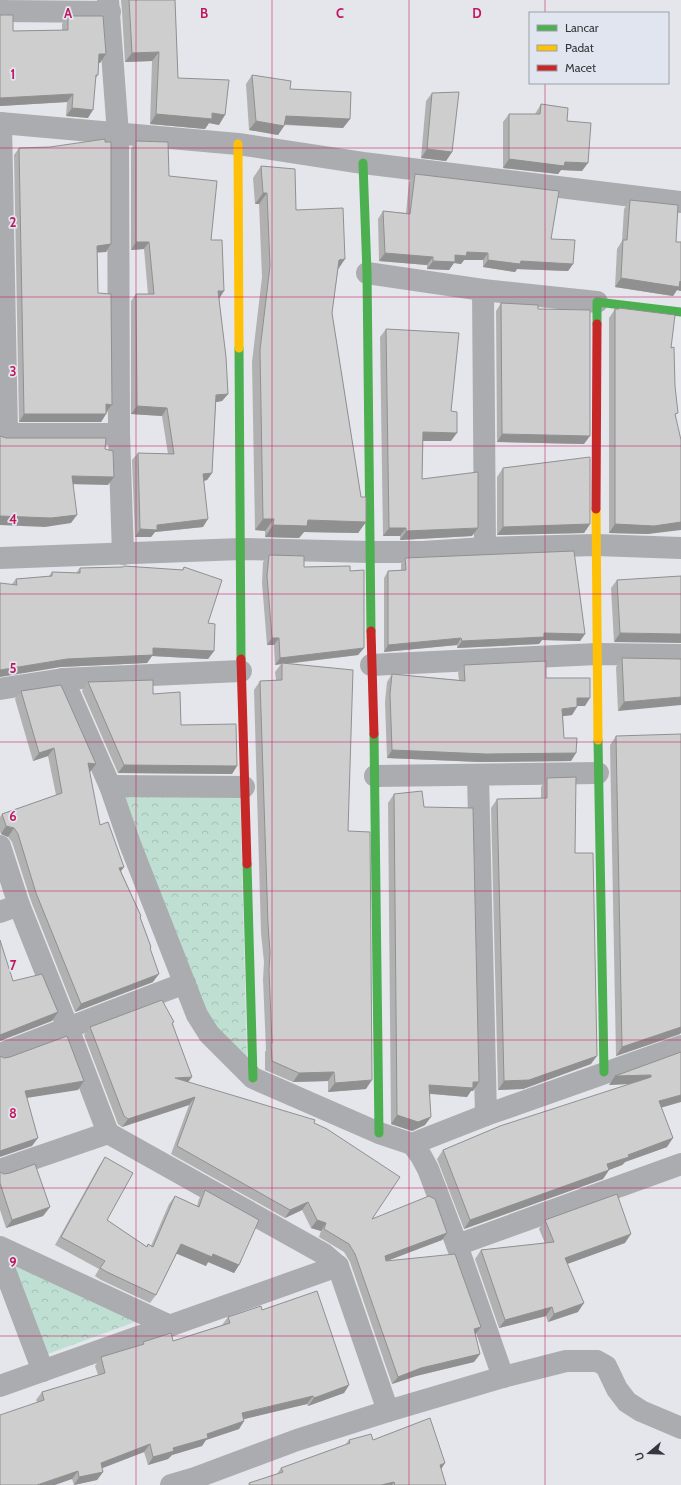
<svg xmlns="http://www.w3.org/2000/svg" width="681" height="1485" font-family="Cabin,sans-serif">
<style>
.forest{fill:url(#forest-crowns)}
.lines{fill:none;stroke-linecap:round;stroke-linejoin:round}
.street{stroke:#abacaf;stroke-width:22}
.fast{stroke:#4caf50;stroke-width:9}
.slow{stroke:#ffc107;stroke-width:9}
.jam{stroke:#c62828;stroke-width:9}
.wall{fill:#b2b1b2}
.shaded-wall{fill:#919091}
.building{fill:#cfcecf;stroke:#919091}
.grid{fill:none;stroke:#c2185b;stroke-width:1;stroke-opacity:0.55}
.grid-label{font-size:13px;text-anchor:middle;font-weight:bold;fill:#c2185b;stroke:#e1e5ef;stroke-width:3.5;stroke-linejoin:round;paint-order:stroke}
</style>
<defs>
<pattern id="forest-crowns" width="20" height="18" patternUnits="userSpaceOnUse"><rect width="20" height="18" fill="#bfdfd3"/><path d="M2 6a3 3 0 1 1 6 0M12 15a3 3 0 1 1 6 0" fill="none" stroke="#a5c0b6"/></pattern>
</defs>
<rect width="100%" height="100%" fill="#e4e6ec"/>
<g class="forest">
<polygon points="240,792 247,1061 210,1019 122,796"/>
<polygon points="9,1264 146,1318 42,1356"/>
</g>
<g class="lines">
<g class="street">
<polyline points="108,0 118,134 119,434 123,554"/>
<polyline points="0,11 110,12"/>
<polyline points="0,123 238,144 363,163 681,202"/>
<polyline points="1,123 7,434"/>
<polyline points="367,273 483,290 597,302"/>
<polyline points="483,290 485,548"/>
<polyline points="0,434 119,434"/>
<polyline points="0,558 241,549 371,552 423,552 485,548 596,545 681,548"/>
<polyline points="371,665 597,654 681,655"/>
<polyline points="63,679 110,786 130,844 197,1015 209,1034 253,1078 379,1133 412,1144 421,1156 428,1169 457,1245 503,1377"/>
<polyline points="0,689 63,679 241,671"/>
<polyline points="478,775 486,1115"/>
<polyline points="375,776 598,773"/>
<polyline points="110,786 244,787"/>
<polyline points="0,846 19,905 68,1028 108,1133 324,1254 338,1266 388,1411"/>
<polyline points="0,912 19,905"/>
<polyline points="0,1054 185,983"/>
<polyline points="412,1144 486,1115 681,1046"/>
<polyline points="0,1170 108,1133"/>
<polyline points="457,1245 681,1164"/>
<polyline points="0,1247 170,1326"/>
<polyline points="0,1260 1,1260 43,1371"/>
<polyline points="0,1386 338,1266"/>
<polyline points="171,1485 195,1478 297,1440 388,1411 503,1377 566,1361 597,1361 606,1366 617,1389 627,1402 641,1411 681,1428"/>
</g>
<g class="fast">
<polyline points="363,163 367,273 371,631"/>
<polyline points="597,324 597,302 681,312"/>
<polyline points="239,348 241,659"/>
<polyline points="374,734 379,1133"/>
<polyline points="598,740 604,1072"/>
<polyline points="247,864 253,1078"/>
</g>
<g class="slow">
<polyline points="238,144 239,348"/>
<polyline points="596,509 598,740"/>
</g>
<g class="jam">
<polyline points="596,509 597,324"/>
<polyline points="371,631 374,734"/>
<polyline points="241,659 247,864"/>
</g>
</g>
<g class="wall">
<polygon points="121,0 175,0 178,78 219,125 209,123 205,129 150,124 152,61 125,62 122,12"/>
<polygon points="0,15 13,31 62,30 62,24 68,16 100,63 99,63 98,75 96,78 88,118 66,116 67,102 0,106"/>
<polygon points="252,75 290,89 350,119 343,128 284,125 284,126 278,135 249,130 246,84"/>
<polygon points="432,93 452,152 446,161 421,158 426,101"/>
<polygon points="541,104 567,121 582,171 561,170 558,174 503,168 503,122 509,114 535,114"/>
<polygon points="136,141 169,176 211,240 219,299 228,394 222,401 216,402 212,473 207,480 204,481 203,527 155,532 151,537 135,537 132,460 138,453 168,454 162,416 131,414 131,301 136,294 148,294 144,249 131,250 131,149"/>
<polygon points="19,148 111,244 106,252 97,252 98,293 112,405 101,422 19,422 14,155"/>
<polygon points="261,166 296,210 338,270 332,313 361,497 366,522 358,533 304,532 299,538 265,537 265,531 255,530 252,362 262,277 259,204 255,204 253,178"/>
<polygon points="415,174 551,239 573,264 568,271 517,269 515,272 483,267 483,260 464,260 461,264 454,263 449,270 427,269 427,265 379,261 378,219 383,211 406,213 409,182"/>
<polygon points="630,200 676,242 681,242 681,291 677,290 673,296 615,287 617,249 622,241 624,209"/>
<polygon points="501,303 538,309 584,444 497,442 496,311"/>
<polygon points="619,308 671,348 675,386 676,417 648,534 609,533 609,318 615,309 618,309"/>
<polygon points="386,329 451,411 451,441 423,441 422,479 472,536 400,540 400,536 383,536 380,337"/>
<polygon points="503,468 590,524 584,533 497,535 497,477"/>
<polygon points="269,555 304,567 350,571 364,648 358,655 287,664 348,831 366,1089 328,1092 328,1081 293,1082 265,1070 265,1052 266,1050 263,979 264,962 261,933 254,690 260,681 276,680 275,672 281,664 275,665 274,645 267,645 262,583 263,562"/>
<polygon points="405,558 585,634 580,641 542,640 539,644 457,648 457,645 384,652 384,578 388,571 401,570 401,564"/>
<polygon points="124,566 182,570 184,567 208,623 214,651 208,659 152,656 147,663 61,667 12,584 16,579 49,576 52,572 76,573 80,568 123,567"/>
<polygon points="681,576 614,642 611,588 617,580"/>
<polygon points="622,658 681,659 618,711 616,667"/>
<polygon points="464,665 546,678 585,706 577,706 572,715 563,716 564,738 576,753 571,761 480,762 387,758 385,702 387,682 392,674 459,680 458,673"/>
<polygon points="88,682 153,694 181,725 237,766 232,774 118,773 82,691"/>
<polygon points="21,691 90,772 89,772 100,825 124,867 121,871 141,916 140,918 151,947 150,949 153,982 75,1012 31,901 12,842 8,837 1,834 0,832 0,817 2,814 56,795 48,756 33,761 15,699"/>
<polygon points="616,736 680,1034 616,1056 610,745"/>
<polygon points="547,778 575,853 591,1064 523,1089 498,1090 491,808 497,799 541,798 541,787"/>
<polygon points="394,794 424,807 473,1091 471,1091 467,1097 430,1094 425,1125 412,1131 391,1124 388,803"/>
<polygon points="173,1024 188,1082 314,1123 372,1219 447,1233 442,1240 386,1261 475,1335 480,1354 474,1362 416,1376 392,1384 350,1262 344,1252 319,1237 321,1231 311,1228 302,1210 285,1218 171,1154 189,1105 122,1127 118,1124 84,1035 90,1027"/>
<polygon points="681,1052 661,1108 667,1147 625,1162 622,1165 609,1170 603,1179 464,1229 437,1159 443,1150 629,1084 609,1085"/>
<polygon points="105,1157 107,1220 147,1247 148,1244 151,1246 169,1204 175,1196 197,1206 199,1199 205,1190 239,1265 234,1273 208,1262 206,1266 177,1253 156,1295 150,1303 101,1280 95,1276 99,1269 55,1245 99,1166"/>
<polygon points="0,1172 50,1207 43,1216 6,1228 0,1210"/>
<polygon points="545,1220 625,1243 567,1264 578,1312 548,1322 546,1316 499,1328 475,1259 481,1250 545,1243 539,1229"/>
<polygon points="262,1310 349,1385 344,1393 308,1406 307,1404 244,1419 244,1421 239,1429 206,1440 202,1446 172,1455 168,1459 148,1465 144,1452 102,1468 103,1472 97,1480 74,1485 72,1479 37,1402 36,1400 42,1392 98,1375 95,1366 101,1357 141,1345 143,1342 173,1341 222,1325 228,1317"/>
<polygon points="349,1440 373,1440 441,1469 446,1485 248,1485 249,1483 277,1474 281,1468 345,1445"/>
</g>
<g class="shaded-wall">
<polygon points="159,52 152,61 125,62 132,53"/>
<polygon points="99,54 106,54 100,63 93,63"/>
<polygon points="73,94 67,102 0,106 0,98"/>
<polygon points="72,108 93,110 88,118 66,116"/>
<polygon points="212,113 225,115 219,125 209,123 205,129 150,124 156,114"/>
<polygon points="286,116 350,119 343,128 280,124"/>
<polygon points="256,121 284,126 278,135 249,130"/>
<polygon points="427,149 452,152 446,161 421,158"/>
<polygon points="509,159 565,162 588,163 582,171 561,170 558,174 503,168"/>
<polygon points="263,193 267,193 259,204 255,204"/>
<polygon points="136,242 149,242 144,249 131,250"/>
<polygon points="111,244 106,252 92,253 97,246"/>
<polygon points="467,252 488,253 483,260 464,260 461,264 454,263 449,270 427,269 433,261 455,255"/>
<polygon points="385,253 433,257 427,265 379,261"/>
<polygon points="345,259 337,271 339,260"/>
<polygon points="488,260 521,261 573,264 568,271 517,269 515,272 483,267"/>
<polygon points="621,278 681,282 681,291 677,290 673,296 615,287"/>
<polygon points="218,291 224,291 219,299"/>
<polygon points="228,394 222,401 211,403 216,395"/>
<polygon points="106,404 112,405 106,412"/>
<polygon points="137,406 167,408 162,416 131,414"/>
<polygon points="24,414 106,414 101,422 19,422"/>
<polygon points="423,432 457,433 451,441 417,441"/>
<polygon points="502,434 590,436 584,444 497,442"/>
<polygon points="212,473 207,480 198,482 203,474"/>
<polygon points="72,476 114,477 108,485 66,484"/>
<polygon points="77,515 71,523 45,527 0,525 0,516"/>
<polygon points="208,519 203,527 155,532 151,537 135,537 140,529 157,525"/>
<polygon points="263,519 274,519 265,531 255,530"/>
<polygon points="308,520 366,522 358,533 304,532 299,538 265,537 273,525"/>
<polygon points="681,522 681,530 648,534 609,533 615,524"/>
<polygon points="590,524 584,533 497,535 503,527"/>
<polygon points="389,528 406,528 400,536 383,536"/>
<polygon points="478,528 472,536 400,540 406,531"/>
<polygon points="544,633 585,634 580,641 542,640 539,644 457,648 462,641"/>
<polygon points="620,633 681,634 681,643 614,642"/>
<polygon points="272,638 279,638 274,645 267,645"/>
<polygon points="461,638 457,645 384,652 388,645"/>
<polygon points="153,648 214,651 208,659 152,656 147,663 61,667 0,677 0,670 67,659"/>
<polygon points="364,648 358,655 282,664 282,663 281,664 275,665 280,658"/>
<polygon points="681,697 681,705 618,711 624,702"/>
<polygon points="577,698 590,698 585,706 572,706"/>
<polygon points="577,707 572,715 557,717 562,709"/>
<polygon points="54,748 48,756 33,761 39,753"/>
<polygon points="392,750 576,753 571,761 480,762 387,758"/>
<polygon points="88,763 96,764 90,772 82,771"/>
<polygon points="124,765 237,766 232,774 118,773"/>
<polygon points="6,826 14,828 8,837 1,834"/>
<polygon points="124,867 118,875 119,868"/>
<polygon points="159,974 153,982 75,1012 81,1004"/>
<polygon points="58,1012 52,1021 0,1041 0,1035 1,1034"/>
<polygon points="681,1027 681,1033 680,1034 616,1056 622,1047"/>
<polygon points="597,1056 591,1064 523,1089 498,1090 504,1081"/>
<polygon points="334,1072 328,1081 293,1082 299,1073"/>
<polygon points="651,1075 645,1083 609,1085 615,1076"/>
<polygon points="192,1077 186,1085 175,1078"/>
<polygon points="372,1080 366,1089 328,1092 335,1083"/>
<polygon points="84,1081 78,1090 20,1099 25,1091"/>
<polygon points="479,1082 473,1091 471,1091 467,1097 423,1093 429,1085"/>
<polygon points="681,1095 681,1102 653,1110 659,1101"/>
<polygon points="195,1097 189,1105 122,1127 128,1119"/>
<polygon points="397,1115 431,1117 425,1125 412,1131 391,1124"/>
<polygon points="38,1138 32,1146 0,1157 0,1151 1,1150"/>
<polygon points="673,1138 667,1147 625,1162 622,1165 601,1173 607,1164 628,1155"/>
<polygon points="609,1170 603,1179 464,1229 470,1220"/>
<polygon points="308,1202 302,1210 285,1218 290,1210"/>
<polygon points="50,1207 43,1216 6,1228 12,1220"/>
<polygon points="317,1220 326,1223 321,1231 311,1228"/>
<polygon points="447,1233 442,1240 379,1264 385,1256"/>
<polygon points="631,1234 625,1243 559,1267 565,1258"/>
<polygon points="181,1244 213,1254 239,1265 234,1273 208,1262 206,1266 175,1253"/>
<polygon points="584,1303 578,1312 548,1322 554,1314"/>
<polygon points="552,1307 546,1316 499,1328 505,1320"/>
<polygon points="481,1327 475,1335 474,1329"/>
<polygon points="480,1354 474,1362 416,1376 392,1384 398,1377 421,1368"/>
<polygon points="349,1385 344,1393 308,1406 314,1398"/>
<polygon points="313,1396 307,1404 236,1421 242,1413"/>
<polygon points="244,1421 239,1429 206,1440 202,1446 172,1455 168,1459 148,1465 153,1457 173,1448 207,1434"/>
<polygon points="150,1444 144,1452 95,1471 101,1463"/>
<polygon points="445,1463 440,1471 440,1465"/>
<polygon points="78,1471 72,1479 55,1485 37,1485"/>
<polygon points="103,1472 97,1480 74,1485 79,1477"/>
<polygon points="394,1482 392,1485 381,1485"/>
</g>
<g class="building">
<polygon points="129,0 175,0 178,78 229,80 225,115 212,113 212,119 156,114 159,52 132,53"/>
<polygon points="0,15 13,15 13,31 68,30 68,16 103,16 106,54 99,54 98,75 96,75 93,110 72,108 73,94 0,98"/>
<polygon points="252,75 291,81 290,89 351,92 350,119 286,116 284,126 256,121"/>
<polygon points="459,92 452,152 427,149 432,93"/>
<polygon points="541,104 568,108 567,121 591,123 588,163 565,162 564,166 509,159 509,114 540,114"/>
<polygon points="105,139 105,142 111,142 111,244 97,246 98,293 111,294 112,405 106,404 106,414 24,414 19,148 50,147"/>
<polygon points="136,141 168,142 169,176 217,181 211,240 222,240 224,291 218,291 226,357 228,394 216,395 212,473 203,474 208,519 157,525 157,530 140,529 138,453 174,454 167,408 137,406 136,294 154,294 149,242 136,242"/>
<polygon points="261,166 295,169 296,210 343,208 345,259 339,260 332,313 361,497 366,497 366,522 308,520 307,526 273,525 274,519 263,519 260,350 270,266 267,193 263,193"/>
<polygon points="415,174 559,191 551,239 575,240 573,264 521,261 520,264 488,260 488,253 467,252 466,256 455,255 455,262 433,261 433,257 385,253 383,211 410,214"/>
<polygon points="630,200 678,205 676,242 681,242 681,282 680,281 679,287 621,278 623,240 627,240"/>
<polygon points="501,303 538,305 538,309 590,310 590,436 502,434"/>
<polygon points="619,308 675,315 671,348 674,347 675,386 678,413 675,414 681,440 681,522 654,526 615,524 615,309 619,309"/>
<polygon points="386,329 459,333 451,411 457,412 457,433 423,432 422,479 478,472 478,528 406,531 406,528 389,528"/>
<polygon points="0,436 6,438 106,438 105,449 113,451 114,477 72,476 77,515 51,518 0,516"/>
<polygon points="590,457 590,524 503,527 503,468"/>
<polygon points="574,551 585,634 544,633 544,637 462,641 461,638 388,645 388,571 406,570 405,558"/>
<polygon points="269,555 304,556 304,567 350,566 350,571 364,570 364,648 280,658 279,638 272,638 267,576"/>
<polygon points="124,566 183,570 184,567 222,580 208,623 215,624 214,651 153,648 153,655 67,659 0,670 0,583 17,585 16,579 52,576 52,572 80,573 80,568 123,567"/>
<polygon points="681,576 681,634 620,633 617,580"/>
<polygon points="622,658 681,659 681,697 624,702"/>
<polygon points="546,661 546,678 590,678 590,698 577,698 577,707 562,709 564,738 577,738 576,753 486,754 392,750 390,694 392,674 465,681 464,665"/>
<polygon points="282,663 353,670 348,831 370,832 372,1080 335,1083 334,1072 299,1073 272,1061 271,1043 272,1043 269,970 270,953 268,924 260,681 282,680"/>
<polygon points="153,680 153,694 180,692 181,725 236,724 237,766 124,765 88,682"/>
<polygon points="61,685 96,764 88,763 100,825 108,822 124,867 119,868 141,916 140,917 151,947 150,948 159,974 81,1004 36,893 18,834 14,828 6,826 2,814 62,793 54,748 39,753 21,691"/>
<polygon points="681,734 681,1027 622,1047 616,736"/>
<polygon points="576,777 575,853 593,853 597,1056 529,1080 504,1081 497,799 547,798 547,778"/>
<polygon points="422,791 424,807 473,808 479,1082 473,1082 473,1088 429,1085 431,1117 418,1122 397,1115 394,794"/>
<polygon points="0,940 13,981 42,974 58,1012 0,1035"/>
<polygon points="162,1000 174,1022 172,1023 192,1077 175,1078 315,1120 314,1123 327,1129 400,1177 372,1219 429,1196 435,1199 447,1233 385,1256 386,1261 455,1254 481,1327 474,1329 480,1354 421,1368 398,1377 355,1254 349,1244 324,1229 326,1223 317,1220 308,1202 290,1210 177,1146 195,1097 128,1119 124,1116 90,1027"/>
<polygon points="67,1036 84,1081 25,1091 38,1138 0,1151 0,1056 4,1058 10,1057"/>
<polygon points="681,1052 681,1095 659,1101 673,1138 628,1155 629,1157 607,1164 609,1170 470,1220 443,1150 500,1126 651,1077 651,1075 615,1076"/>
<polygon points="105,1157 133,1173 107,1220 147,1247 148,1244 153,1247 175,1196 199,1207 205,1190 259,1220 239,1265 213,1254 212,1257 181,1244 156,1295 107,1272 100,1268 105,1261 61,1237"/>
<polygon points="35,1164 50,1207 12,1220 0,1183 0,1172 4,1174 10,1173"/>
<polygon points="617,1194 631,1234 565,1258 584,1303 554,1314 552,1307 505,1320 481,1250 554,1242 545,1220"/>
<polygon points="317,1291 349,1385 314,1398 313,1396 242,1413 244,1421 207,1434 208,1438 173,1448 174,1451 153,1457 150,1444 101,1463 103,1472 79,1477 78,1471 37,1485 0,1485 0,1415 44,1400 42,1392 105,1373 101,1357 144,1344 143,1342 171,1333 173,1341 230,1323 228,1317 261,1306 262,1310"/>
<polygon points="430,1418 445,1463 440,1465 446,1485 395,1485 394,1482 381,1485 250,1485 249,1483 283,1472 281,1468 350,1443 349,1440 371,1434 373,1440"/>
</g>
<path class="grid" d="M 136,0 L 136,1485M 272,0 L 272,1485M 409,0 L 409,1485M 545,0 L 545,13M 545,83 L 545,1485M 0,148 L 681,148M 0,297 L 681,297M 0,446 L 681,446M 0,594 L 681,594M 0,742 L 681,742M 0,891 L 681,891M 0,1040 L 681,1040M 0,1188 L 681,1188M 0,1336 L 681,1336"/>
<g class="grid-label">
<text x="68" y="18">A</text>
<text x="204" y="18">B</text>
<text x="340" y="18">C</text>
<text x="477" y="18">D</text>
<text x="13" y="79">1</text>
<text x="13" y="227">2</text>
<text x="13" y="376">3</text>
<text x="13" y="524">4</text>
<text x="13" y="673">5</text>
<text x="13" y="821">6</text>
<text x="13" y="970">7</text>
<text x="13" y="1118">8</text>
<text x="13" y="1267">9</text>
</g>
<rect x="529" y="12" width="140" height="72" fill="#e1e5ef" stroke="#9c9fa7"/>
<rect x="537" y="25" width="20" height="6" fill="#4caf50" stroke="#9c9fa7"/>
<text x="565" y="32" font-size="12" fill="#35373b">Lancar</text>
<rect x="537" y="45" width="20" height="6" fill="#ffc107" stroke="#9c9fa7"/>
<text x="565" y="52" font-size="12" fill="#35373b">Padat</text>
<rect x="537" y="65" width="20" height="6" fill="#c62828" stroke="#9c9fa7"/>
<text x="565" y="72" font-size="12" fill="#35373b">Macet</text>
<g transform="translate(649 1453) rotate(251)" stroke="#e1e5ef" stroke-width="3" paint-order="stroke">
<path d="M0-3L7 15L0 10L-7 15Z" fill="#35373b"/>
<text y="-6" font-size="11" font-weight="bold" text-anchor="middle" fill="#35373b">U</text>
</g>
</svg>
